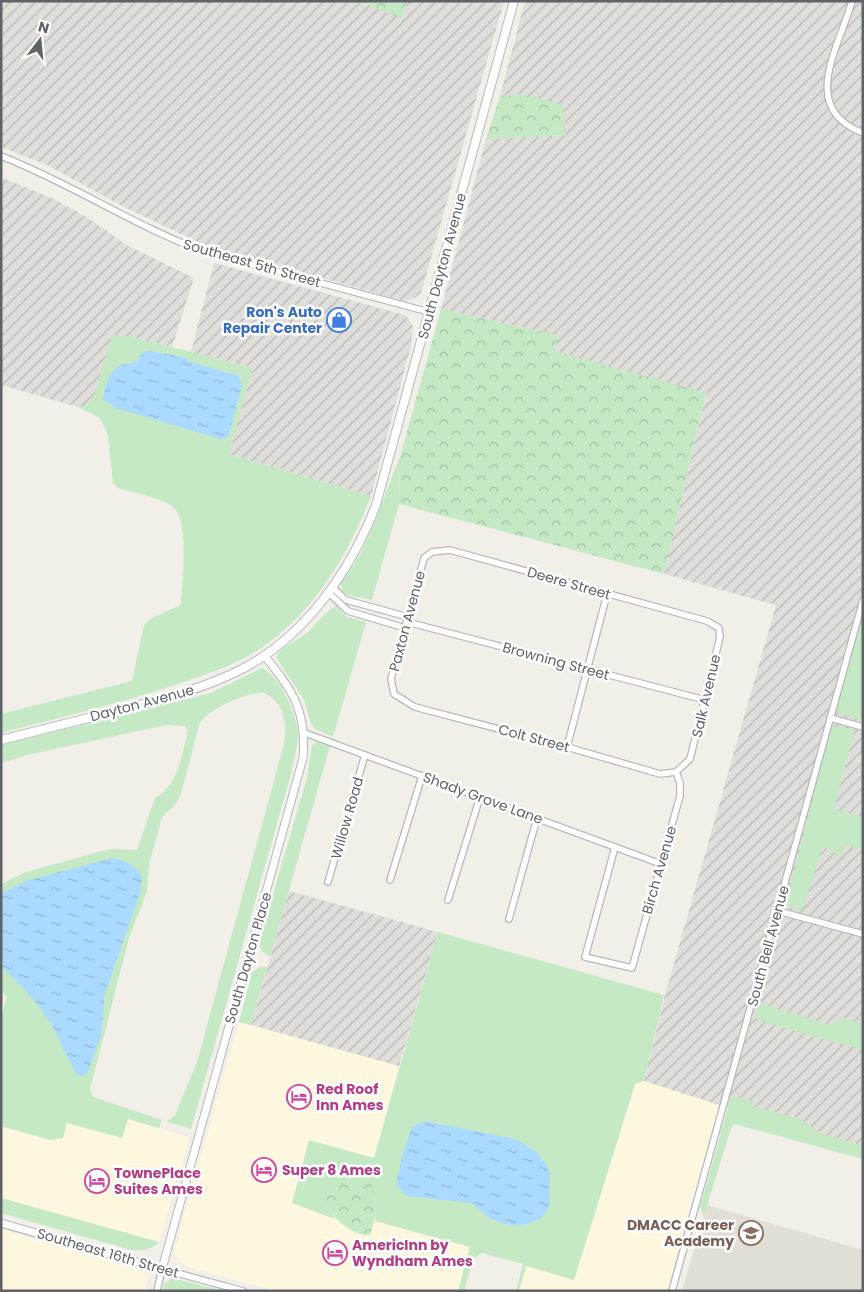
<svg xmlns="http://www.w3.org/2000/svg" width="864" height="1292" font-family="Poppins,sans-serif">
<style>
.commercial{fill:#fef7e0}
.industrial{fill:url(#industrial-furrows)}
.education{fill:#e1ded6}
.green{fill:#c5e8c5}
.forest{fill:url(#forest-crowns)}
.water{fill:url(#water-ripples)}
.lines{fill:none;stroke-linecap:round;stroke-linejoin:round}
.minor-casing{stroke:#b5b8bc;stroke-width:8}
.tertiary-casing{stroke:#b5b8bc;stroke-width:9}
.secondary-casing{stroke:#b6babf;stroke-width:10}
.minor{stroke:#fff;stroke-width:5.5}
.tertiary{stroke:#fff;stroke-width:7}
.secondary{stroke:#fff;stroke-width:8}
.labels{text-anchor:middle;dominant-baseline:central;stroke-width:5;stroke-linejoin:round;paint-order:stroke}
.street-label{font-size:14px;fill:#5f6368;stroke:#fff}
.shop-label{font-size:14px;font-weight:bold;fill:#366cbe;stroke:#fff;text-anchor:end}
.hotel-label{font-size:14px;font-weight:bold;fill:#b23c85;stroke:#fff;text-anchor:start}
.education-label{font-size:14px;font-weight:bold;fill:#785e54;stroke:#fff;text-anchor:end}
</style>
<defs>
<pattern id="industrial-furrows" width="10" height="10" patternUnits="userSpaceOnUse" patternTransform="scale(1.25)"><rect width="10" height="10" fill="#e0deda"/><path d="M-1 1l2-2M0 10L10 0M9 11l2-2" fill="none" stroke="#b9b8b5"/></pattern>
<pattern id="forest-crowns" width="20" height="18" patternUnits="userSpaceOnUse" patternTransform="scale(1.25)"><rect width="20" height="18" fill="#c5e8c5"/><path d="M2 6a3 3 0 1 1 6 0M12 15a3 3 0 1 1 6 0" fill="none" stroke="#a3c0a4"/></pattern>
<pattern id="water-ripples" width="26" height="14" patternUnits="userSpaceOnUse" patternTransform="scale(1.25)"><rect width="26" height="14" fill="#aadaff"/><path d="M2 4q2-2 4 0t4 0M15 11q2-2 4 0t4 0" fill="none" stroke="#8eb4d2"/></pattern>
</defs>
<rect width="100%" height="100%" fill="#f1efe8"/>
<g class="commercial">
<polygon points="239,1022 399,1066 374,1158 292,1203 335,1219 357,1235 370,1235 375,1221 471,1247 458,1291 275,1291 188,1267 178,1261 174,1252"/>
<polygon points="644,1081 719,1105 667,1291 519,1291 526,1266 574,1280 636,1083"/>
<polygon points="128,1119 190,1137 159,1242 1,1198 1,1126 50,1140 67,1122 121,1138"/>
<polygon points="1,1229 144,1271 148,1278 145,1291 1,1291"/>
</g>
<g class="industrial">
<polygon points="1,1 360,1 402,19 408,1 504,1 421,293 415,298 404,301 202,244 122,206 47,165 1,147"/>
<polygon points="525,1 863,1 863,1151 644,1081 665,995 776,605 664,574 706,394 553,351 559,336 441,309 486,139 566,135 524,94 500,96"/>
<polygon points="1,177 56,200 90,219 126,245 194,278 172,347 129,336 89,404 78,407 1,385"/>
<polygon points="214,263 405,315 413,326 411,346 371,496 229,454 253,368 191,352"/>
<polygon points="289,891 438,932 399,1066 251,1025"/>
</g>
<polygon class="education" points="707,1205 863,1250 863,1291 682,1291"/>
<g class="green">
<path d="M 114,335 L 129,336 L 253,368 L 229,454 L 371,496 C 348,555 313,615 258,650 C 235,665 207,674 181,683 C 122,703 61,717 1,733 L 1,714 L 132,681 L 144,625 L 152,618 L 181,605 C 182,583 190,522 173,507 C 164,499 131,492 118,488 L 113,483 L 108,435 L 100,418 L 78,407 L 89,404 L 95,393 L 111,338 Z"/>
<path d="M 400,457 L 399,504 L 372,600 L 348,595 L 342,590 L 341,583 C 370,547 382,500 400,457 Z"/>
<path d="M 336,606 L 347,617 L 366,622 L 333,737 L 315,729 L 311,723 L 304,700 L 276,657 C 283,645 297,641 307,633 C 317,624 324,612 336,606 Z"/>
<polygon points="861,617 863,618 863,721 838,713 836,708"/>
<path d="M 262,668 C 280,676 298,716 298,735 C 298,748 293,762 291,774 L 191,1129 L 167,1122 L 175,1115 L 197,1062 L 284,744 C 287,722 285,703 263,692 C 243,695 208,708 199,725 L 181,794 L 176,804 L 162,817 L 149,865 L 147,891 L 129,938 L 90,1089 L 93,1097 L 162,1120 L 159,1128 L 128,1119 L 122,1138 L 67,1123 L 63,1138 L 50,1140 L 1,1126 L 1,1018 L 7,997 L 1,990 L 1,884 L 26,872 L 110,849 L 137,850 L 155,798 C 179,785 181,756 188,731 L 185,726 L 166,725 L 27,755 L 1,763 L 1,745 L 211,693 Z"/>
<path d="M 838,726 L 855,730 L 834,809 L 863,817 L 863,850 L 845,845 L 842,857 L 834,855 L 835,851 L 822,847 L 804,907 L 802,910 C 796,910 790,909 786,904 L 787,899 L 831,729 Z"/>
<polygon points="317,742 330,746 270,957 262,951 259,942 307,778 312,745"/>
<polygon points="438,932 664,995 644,1081 635,1084 574,1280 526,1266 519,1291 516,1291 523,1264 482,1253 473,1259 464,1291 458,1291 470,1247 375,1221 374,1196 322,1200 335,1219 292,1203 309,1140 374,1158"/>
<polygon points="260,967 267,967 251,1025 239,1022 252,973"/>
<polygon points="759,1002 828,1025 843,1018 863,1024 863,1050 759,1021 755,1017"/>
<polygon points="734,1096 754,1101 753,1106 801,1119 822,1134 863,1146 863,1159 735,1124 731,1128 704,1216 700,1207 730,1101"/>
<path d="M 1,1198 L 159,1242 C 150,1251 141,1251 128,1249 L 1,1213 Z"/>
<polygon points="172,1278 224,1291 162,1291 164,1284"/>
</g>
<g class="forest">
<polygon points="360,1 408,1 402,19"/>
<polygon points="524,94 563,105 566,135 486,139 500,96"/>
<polygon points="441,309 560,336 554,351 706,393 664,574 399,504 400,457"/>
<path d="M 352,1173 L 370,1179 C 375,1199 377,1216 370,1235 C 348,1234 335,1218 322,1201 L 331,1183 Z"/>
</g>
<g class="water">
<path d="M 151,351 C 164,355 182,354 191,362 L 239,376 L 242,386 L 228,437 L 221,439 L 116,408 L 103,399 C 105,387 109,370 122,365 C 127,363 132,364 137,361 L 143,352 Z"/>
<path d="M 113,858 C 127,861 135,865 142,877 L 140,893 L 105,994 L 101,1035 L 87,1074 L 79,1076 C 65,1058 61,1040 50,1022 C 37,1001 18,983 1,966 L 1,893 L 29,880 Z"/>
<polygon points="425,1121 515,1139 535,1151 547,1165 550,1175 549,1208 540,1219 525,1225 507,1225 491,1219 472,1203 406,1196 396,1184 404,1149 412,1127"/>
</g>
<g class="lines">
<defs>
<g id="minor">
<path d="M 852,1 C 839,48 798,108 863,133"/>
<path d="M 1,156 C 71,183 134,226 205,252 L 429,312"/>
<polygon points="450,550 707,621 719,628 720,637 690,759 676,772 660,774 567,747 415,707 394,694 391,679 424,558 432,552"/>
<polyline points="332,587 346,600 408,617"/>
<polyline points="328,592 348,611 405,628"/>
<polyline points="407,622 705,700"/>
<polyline points="830,718 863,727"/>
<polyline points="305,733 661,864"/>
<polyline points="567,747 607,594"/>
<polyline points="615,847 585,957 632,968 680,796 680,783 676,772"/>
<polyline points="390,880 422,776"/>
<polyline points="328,882 365,755"/>
<polyline points="448,900 480,797"/>
<polyline points="778,911 863,934"/>
<polyline points="509,919 537,818"/>
<polyline points="157,1291 162,1269 243,1291"/>
<polyline points="672,1291 863,600"/>
</g>
<path id="tertiary" d="M 1,1223 L 162,1269 L 303,758 C 307,711 293,691 264,655"/>
<path id="secondary" d="M 1,740 C 37,731 73,722 108,713 C 154,701 199,691 242,669 C 306,636 351,570 376,505 L 514,1"/>
</defs>
<use href="#minor" class="minor-casing"/>
<use href="#tertiary" class="tertiary-casing"/>
<use href="#secondary" class="secondary-casing"/>
<use href="#minor" class="minor"/>
<use href="#tertiary" class="tertiary"/>
<use href="#secondary" class="secondary"/>
</g>
<defs>
<symbol id="shop-ring" viewBox="-11 -11 22 22"><circle r="9.5" fill="#fff" stroke="#3f7fe0" stroke-width="1.5"/><path d="M-5-2.5h2.3a2.7 3.5 0 0 1 5.4 0H5L5.5 6h-11ZM-1.5-2.5h3a1.5 2.3 0 0 0-3 0Z" fill="#3f7fe0"/></symbol>
<symbol id="hotel-ring" viewBox="-11 -11 22 22"><circle r="9.5" fill="#fff" stroke="#d1479c" stroke-width="1.5"/><path d="M-6-4.5h1.5V1H6V5H4.5V3h-9V5H-6ZM-4 0a1.8 1.8 0 1 1 3.6 0ZM.5 0V-2.5h3Q6-2.5 6 0Z" fill="#d1479c"/></symbol>
<symbol id="school-ring" viewBox="-11 -11 22 22"><circle r="9.5" fill="#fff" stroke="#8d6e63" stroke-width="1.5"/><path d="M0-5L7-2L0 1L-7-2ZM-4 1L0 2.5L4 1V4Q0 6-4 4Z" fill="#8d6e63"/></symbol>
</defs>
<g fill-rule="evenodd">
<use href="#shop-ring" x="325" y="306" width="28" height="28"/>
<use href="#hotel-ring" x="285" y="1083" width="28" height="28"/>
<use href="#hotel-ring" x="250" y="1156" width="28" height="28"/>
<use href="#hotel-ring" x="83" y="1167" width="28" height="28"/>
<use href="#school-ring" x="737" y="1219" width="28" height="28"/>
<use href="#hotel-ring" x="321" y="1239" width="28" height="28"/>
</g>
<g class="labels">
<g class="street-label">
<text transform="translate(252 263) rotate(16)">Southeast 5th Street</text>
<text transform="translate(442 266) rotate(-75)">South Dayton Avenue</text>
<text transform="translate(569 583) rotate(16)">Deere Street</text>
<text transform="translate(407 621) rotate(-75)">Paxton Avenue</text>
<text transform="translate(556 661) rotate(15)">Browning Street</text>
<text transform="translate(706 696) rotate(-77)">Salk Avenue</text>
<text transform="translate(142 703) rotate(-15)">Dayton Avenue</text>
<text transform="translate(534 738) rotate(15)">Colt Street</text>
<text transform="translate(483 798) rotate(20)">Shady Grove Lane</text>
<text transform="translate(347 818) rotate(-74)">Willow Road</text>
<text transform="translate(659 870) rotate(-74)">Birch Avenue</text>
<text transform="translate(768 946) rotate(-75)">South Bell Avenue</text>
<text transform="translate(248 958) rotate(-74)">South Dayton Place</text>
<text transform="translate(108 1253) rotate(16)">Southeast 16th Street</text>
</g>
<g class="shop-label">
<text x="322" y="312">Ron's Auto<tspan x="322" dy="16">Repair Center</tspan></text>
</g>
<g class="hotel-label">
<text x="316" y="1089">Red Roof<tspan x="316" dy="16">Inn Ames</tspan></text>
<text x="282" y="1170">Super 8 Ames</text>
<text x="114" y="1173">TownePlace<tspan x="114" dy="16">Suites Ames</tspan></text>
<text x="352" y="1245">AmericInn by<tspan x="352" dy="16">Wyndham Ames</tspan></text>
</g>
<g class="education-label">
<text x="734" y="1225">DMACC Career<tspan x="734" dy="16">Academy</tspan></text>
</g>
</g>
<rect width="864" height="1292" fill="none" stroke="#5f6368" stroke-width="5"/>
<g transform="translate(40 40) rotate(16)" stroke="#ffffff" stroke-width="4" paint-order="stroke">
<path d="M0-4L9 19L0 12L-9 19Z" fill="#5f6368"/>
<text y="-8" font-size="14" font-weight="bold" text-anchor="middle" fill="#5f6368">N</text>
</g>
</svg>
